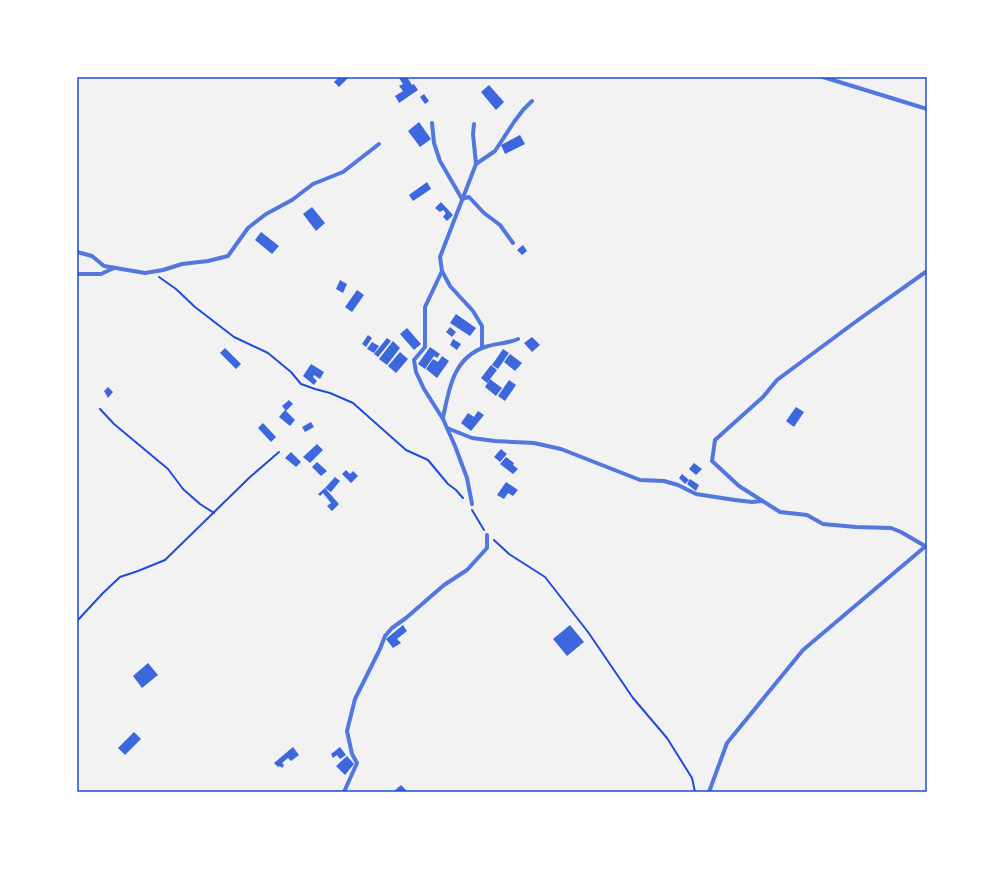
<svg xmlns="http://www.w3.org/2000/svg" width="1004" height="869" font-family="'Roboto Condensed',sans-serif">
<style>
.building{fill:#3d67dc}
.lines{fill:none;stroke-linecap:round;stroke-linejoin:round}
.path{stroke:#1d4ed8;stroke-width:2}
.minor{stroke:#5277de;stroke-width:4}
.neatline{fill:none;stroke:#1d4ed8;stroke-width:1.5}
</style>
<rect width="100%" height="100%" fill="#f2f2f2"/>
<g class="building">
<polygon points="339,77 349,77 339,87 334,82"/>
<polygon points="400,77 407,77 412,85 414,84 418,90 399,103 395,96 403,91 399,86 403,84 399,78"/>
<polygon points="489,85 504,102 496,110 481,92"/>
<polygon points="424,94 429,101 425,104 420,97"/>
<polygon points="419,122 431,139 420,147 408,131"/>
<polygon points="520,135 525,144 505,154 501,145"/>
<polygon points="427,182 431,189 413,201 409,195"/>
<polygon points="441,202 453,215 447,221 443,217 446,213 443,210 440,212 435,208"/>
<polygon points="312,207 325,223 316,231 303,214"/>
<polygon points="261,232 279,246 272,254 255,240"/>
<polygon points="523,245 527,251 522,255 517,250"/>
<polygon points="340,280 347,284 343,293 336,289"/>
<polygon points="357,290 364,295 352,312 345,307"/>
<polygon points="456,314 476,328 470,336 450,323"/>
<polygon points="450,327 456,332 452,337 446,332"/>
<polygon points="407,328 421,344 414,350 400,334"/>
<polygon points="368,335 372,338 366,347 362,344"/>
<polygon points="532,337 540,345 532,352 524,343"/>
<polygon points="387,338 391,341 378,357 374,354"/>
<polygon points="453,339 461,344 457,350 450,345"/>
<polygon points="393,341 400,348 387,365 379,359"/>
<polygon points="372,342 379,346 374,353 367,349"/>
<polygon points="430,347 440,354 437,358 434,356 425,369 418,364"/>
<polygon points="225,348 241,364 236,369 220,353"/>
<polygon points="503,349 509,353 498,369 492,365"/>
<polygon points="400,352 408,359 396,373 388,366"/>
<polygon points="510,354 522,363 515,371 504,362"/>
<polygon points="442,356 449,361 437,378 426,369 433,359 438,362"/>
<polygon points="311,364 324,372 320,379 314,375 313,377 317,381 314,385 303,376"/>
<polygon points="491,365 497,370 487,383 481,378"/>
<polygon points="490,379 502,388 496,396 485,387"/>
<polygon points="509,380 516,385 505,401 498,396"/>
<polygon points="108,387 113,392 108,398 104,391"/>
<polygon points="289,400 293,404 286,411 282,406"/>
<polygon points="796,407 804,412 794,427 786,421"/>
<polygon points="285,410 295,420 290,426 279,417"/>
<polygon points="478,411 484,415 471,431 461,423 468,413 474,417"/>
<polygon points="311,422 314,427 305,432 302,427"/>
<polygon points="263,423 276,437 271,442 258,428"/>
<polygon points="317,444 323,450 310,463 303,457"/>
<polygon points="501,449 507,454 500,462 494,457"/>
<polygon points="291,452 301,462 296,467 285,458"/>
<polygon points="506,457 514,463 513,465 518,469 513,474 500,464"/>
<polygon points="317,462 327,471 321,476 312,467"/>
<polygon points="694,463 702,469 696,475 689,469"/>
<polygon points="346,470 350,474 353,471 358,476 351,483 342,474"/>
<polygon points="682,474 689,480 685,484 679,478"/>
<polygon points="335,477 340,481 331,492 325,488"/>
<polygon points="690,479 699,485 696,491 687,484"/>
<polygon points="506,482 518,490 513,496 508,493 504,499 497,495"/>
<polygon points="325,488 339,504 332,511 327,506 331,503 323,493 320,496 318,494"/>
<polygon points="403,625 407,631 397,639 401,643 393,648 386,639"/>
<polygon points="570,625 584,642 567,656 553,639"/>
<polygon points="148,663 158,675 142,688 133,676"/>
<polygon points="134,732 141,739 125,755 118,748"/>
<polygon points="293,747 299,755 291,761 288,758 282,763 284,765 282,768 280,766 278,767 274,763"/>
<polygon points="340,747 346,755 340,759 337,755 333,758 331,754"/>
<polygon points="347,756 354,764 345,775 336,766"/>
<polygon points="401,785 408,792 393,792"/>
</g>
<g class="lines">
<g class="path">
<polyline points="159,277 176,289 195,307 234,337 268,353 291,372 301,384 315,389 330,393 353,403 406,450 428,460 448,484 456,490 463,498"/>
<polyline points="100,409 114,424 168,469 183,489 200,504 214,513"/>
<polyline points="472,510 484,530"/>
<polyline points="494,540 509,554 545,577 588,632 633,698 667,738 692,778 695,792"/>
<polyline points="77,621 103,593 120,577 138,571 165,560 249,478 279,452"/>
</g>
<g class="minor">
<polyline points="823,77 927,109"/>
<polyline points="432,123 434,143 440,161 462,199 469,197 484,213 500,225 513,243"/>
<polyline points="476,164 495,151 514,122 523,110 532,101"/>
<polyline points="77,252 92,256 104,266 145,273 163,270 182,264 208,261 228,256 248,228 266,214 292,200 313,184 343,172 379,144"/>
<polyline points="442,271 450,286 473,311 482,326 482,348"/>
<polyline points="77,274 101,274 114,268"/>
<path d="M 443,418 C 449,389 453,358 485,347 C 496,343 507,344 518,339"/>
<polyline points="447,428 472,438 495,441 534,443 561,449 640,480 664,481 678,485 696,494 735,500 752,502 762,501"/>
<polyline points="472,504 467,478 455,446 443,419 424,389 416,372 414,360 425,347 425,307 442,271 440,257 476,164 473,134 474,124"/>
<polyline points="925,546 901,532 891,528 856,527 823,524 807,515 780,512 739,486 712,461 715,440 763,397 777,380 858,320 927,271"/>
<polyline points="344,792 357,763 352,754 347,731 355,699 380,649 385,636 392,628 406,618 444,585 467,570 487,548 487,535"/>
<polyline points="709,792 727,743 803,650 927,545"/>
</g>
</g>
<rect width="1004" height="869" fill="none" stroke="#ffffff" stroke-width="156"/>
<rect x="78" y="78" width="848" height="713" class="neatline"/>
</svg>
